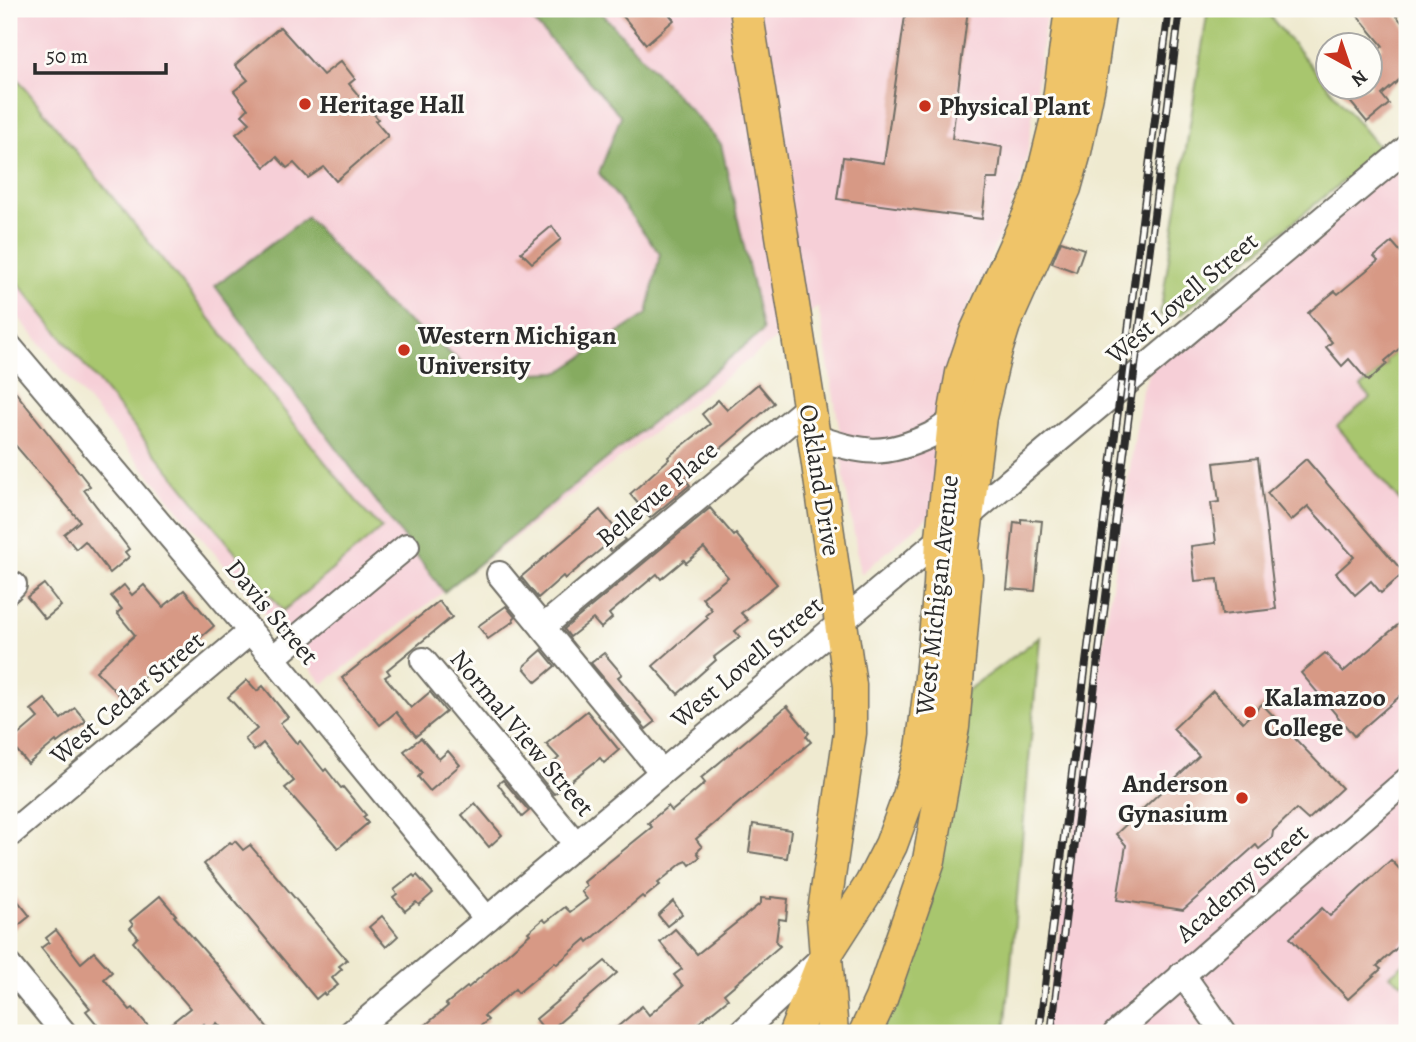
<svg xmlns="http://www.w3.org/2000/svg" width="1416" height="1042" font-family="Alegreya,serif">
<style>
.built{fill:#f6cfd7}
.green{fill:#a8c66e;stroke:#6a784c;stroke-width:2}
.forest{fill:#86ab61;stroke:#586b46;stroke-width:2}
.building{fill:#d79985}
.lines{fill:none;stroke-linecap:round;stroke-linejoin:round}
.minor-casing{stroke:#706e65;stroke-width:28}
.major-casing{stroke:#706e65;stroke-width:35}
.minor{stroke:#fff;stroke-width:24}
.major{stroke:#efc469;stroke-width:32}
.rail-casing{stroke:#2b2b2b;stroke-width:8}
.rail{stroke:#fdfcf7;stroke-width:5;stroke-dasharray:16;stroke-linecap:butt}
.poi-dot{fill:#c8321e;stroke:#fdfcf7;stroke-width:2.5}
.labels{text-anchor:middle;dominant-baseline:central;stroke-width:6;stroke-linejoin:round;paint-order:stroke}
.poi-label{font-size:26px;font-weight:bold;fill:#2b2b2b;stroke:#fdfcf7;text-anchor:start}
.street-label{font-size:26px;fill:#2b2b2b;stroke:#fdfcf7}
</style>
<rect width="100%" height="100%" fill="#fdfcf7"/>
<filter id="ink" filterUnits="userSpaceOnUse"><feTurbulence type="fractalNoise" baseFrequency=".0143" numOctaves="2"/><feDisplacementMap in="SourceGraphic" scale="14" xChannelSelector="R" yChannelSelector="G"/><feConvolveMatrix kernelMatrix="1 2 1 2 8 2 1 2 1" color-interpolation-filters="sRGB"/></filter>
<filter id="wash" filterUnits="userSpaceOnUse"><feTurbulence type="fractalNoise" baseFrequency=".00686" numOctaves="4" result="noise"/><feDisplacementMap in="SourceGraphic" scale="28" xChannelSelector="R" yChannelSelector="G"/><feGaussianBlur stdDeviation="1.57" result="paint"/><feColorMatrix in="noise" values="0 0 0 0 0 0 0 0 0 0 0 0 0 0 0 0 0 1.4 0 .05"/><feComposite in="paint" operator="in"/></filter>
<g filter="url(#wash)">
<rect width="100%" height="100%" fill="#efead0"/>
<g class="built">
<polygon points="9,9 1047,9 1027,157 1021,183 982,278 957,329 935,511 861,574 843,472 840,432 818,307 323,684 9,306"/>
<polygon points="1407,148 1407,1033 1043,1033 1142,390 1157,356"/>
</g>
<g class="green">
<polygon points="1208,9 1264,9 1381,150 1180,315 1160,315"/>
<polygon points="9,68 366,513 382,528 283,611 9,272"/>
<polygon points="1407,342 1407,510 1337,426 1370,398 1361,387 1387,364 1385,361"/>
<polygon points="1040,637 1005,1033 865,1033 881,999 955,699"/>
<polygon points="1407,961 1407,981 1402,984 1390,975"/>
</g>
<polygon class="forest" points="522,9 598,9 721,144 763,331 444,592 215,286 307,217 381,300 478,375 560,372 647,314 660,254 599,173 621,116"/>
<g id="blocks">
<g class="building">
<polygon points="617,9 665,9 674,20 646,44"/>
<polygon points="906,9 968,9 952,139 1002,147 998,179 987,179 982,219 837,199 843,157 884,163"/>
<polygon points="1352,9 1391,9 1407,29 1407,73 1382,95 1389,104 1367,122 1339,88 1370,88 1370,57 1383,46"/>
<polygon points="280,27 323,75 341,61 355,79 349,84 378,119 375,121 388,136 336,181 324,167 308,178 294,163 287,168 277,157 265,167 236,134 250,123 242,115 248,109 234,91 248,80 235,65"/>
<polygon points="552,226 561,239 532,263 521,252"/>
<polygon points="1061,241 1084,249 1076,272 1052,263"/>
<polygon points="1392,242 1407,259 1407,342 1385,361 1387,364 1368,381 1349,359 1342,366 1326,347 1332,342 1308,313 1335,291 1338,294 1378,261 1374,257"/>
<polygon points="9,384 90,486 84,490 129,549 125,552 129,557 110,573 85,541 76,549 64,534 80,521 9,438"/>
<polygon points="758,384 774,403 685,479 690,485 650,518 630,494 669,459 668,457 710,424 702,414 718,400 727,410"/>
<polygon points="1258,458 1276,609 1222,615 1218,579 1195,581 1191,546 1216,543 1211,503 1219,502 1214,463"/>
<polygon points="1306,459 1404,573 1381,593 1371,581 1355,595 1336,573 1354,557 1308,506 1291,521 1267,493"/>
<polygon points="710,508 734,536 736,534 777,584 741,613 748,620 735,631 740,637 714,657 716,660 678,694 653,666 708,618 706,615 712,610 702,598 728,577 704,548 686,563 684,560 661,579 657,574 609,614 612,618 601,628 593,619 570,637 564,629"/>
<polygon points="600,510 625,540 611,551 606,546 604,547 565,579 563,576 538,598 521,577"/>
<polygon points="1021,519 1042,521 1035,591 1007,589 1014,522 1021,523"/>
<polygon points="44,584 61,606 45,619 27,597"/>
<polygon points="124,585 132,595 144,585 163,607 184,590 214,626 179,656 176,652 148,677 146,675 120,696 96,671 135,635 117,613 122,609 111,596"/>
<polygon points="439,601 452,617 387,670 390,674 385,677 411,708 430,692 446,712 416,736 396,712 380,725 342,678"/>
<polygon points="506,606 515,617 513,619 514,621 488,639 478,626"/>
<polygon points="1407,617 1407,690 1354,736 1301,673 1325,653 1343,672"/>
<polygon points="542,650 555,666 536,682 524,668 525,665"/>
<polygon points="604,653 622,674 618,677 655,722 646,729 591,663"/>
<polygon points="247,680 257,691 263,686 288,717 280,723 297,744 300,741 324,771 326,769 341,788 343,787 366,815 363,817 368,823 338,848 285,788 294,781 263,743 254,751 245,739 257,729 228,697"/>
<polygon points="1213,691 1243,722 1262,704 1342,788 1308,820 1296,809 1273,831 1272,838 1259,849 1256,845 1183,910 1117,900 1126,845 1116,834 1199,756 1173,729"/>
<polygon points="45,699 61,719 75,708 86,721 57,743 56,741 28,764 10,742 38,718 31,710"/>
<polygon points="787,706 809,733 806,736 811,742 696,839 702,847 697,852 700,857 690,865 687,861 682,863 658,883 660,885 644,898 642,896 588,942 586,939 557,964 555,962 518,993 515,989 484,1016 488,1020 472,1033 416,1033 448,1006 446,1004 467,987 468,988 530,934 528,932 543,919 546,922 565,907 570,912 587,899 581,891 587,886 584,882 652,827 648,823 668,806 672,811 705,783 701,778"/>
<polygon points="587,711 619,750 604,763 600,758 554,794 538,775 559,758 546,744"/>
<polygon points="421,738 439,759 448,751 460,765 430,791 418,777 422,773 404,751"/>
<polygon points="503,780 529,811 522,817 498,784"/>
<polygon points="475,803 502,835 489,847 462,815"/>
<polygon points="753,824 791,830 787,858 749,852"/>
<polygon points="235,841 243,850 250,845 347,960 339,966 342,969 332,978 338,985 325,995 323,993 316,999 204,864 230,842 232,844"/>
<polygon points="1391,860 1407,877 1407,939 1377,966 1381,969 1348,999 1290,938 1322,908 1330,916"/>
<polygon points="413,875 415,877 417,875 433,893 419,905 416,902 405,911 393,897 397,894 394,890"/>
<polygon points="9,890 30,916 9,933"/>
<polygon points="160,896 176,915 174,916 216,964 272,1033 226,1033 217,1023 209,1030 204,1024 193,1033 159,1033 190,1008 133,942 138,937 130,928 133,925 130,921"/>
<polygon points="771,897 788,899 786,920 779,919 776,942 780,946 724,994 728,999 695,1026 701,1033 610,1033 642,1006 649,1015 683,986 674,975 682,969 660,942 675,929 697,954 761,903 761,898 771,899"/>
<polygon points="673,901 682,914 667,926 658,915"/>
<polygon points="382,916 398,936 386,947 369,927"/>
<polygon points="56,930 81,963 94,952 112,972 104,979 130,1010 133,1008 154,1033 104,1033 86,1011 90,1008 41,948 49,942 46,938"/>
<polygon points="605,961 617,973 547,1033 536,1019"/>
</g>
</g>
</g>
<g filter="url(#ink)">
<use href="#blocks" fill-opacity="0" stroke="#706e65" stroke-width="2"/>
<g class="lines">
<defs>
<g id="minor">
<polyline points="9,346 273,658 487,919"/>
<path d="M 814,437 C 864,453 883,458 931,435 C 944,428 950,419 965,418"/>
<polyline points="499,574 661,771"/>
<polyline points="9,590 14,585"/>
<polyline points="543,627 808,407"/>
<polyline points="273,658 407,546"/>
<polyline points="423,660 576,844"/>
<polyline points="9,835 250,632"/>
<polyline points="9,966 64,1033"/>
<polyline points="1182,974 1224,1033"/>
<polyline points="351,1033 1407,148"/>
<polyline points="741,1033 823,957"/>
<polyline points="1116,1033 1407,780"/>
</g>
<g id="major">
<polyline points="746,9 814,437 850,685 850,733 823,918 832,1033"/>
<polyline points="795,1033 826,954 871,884 891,845 909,796 922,749 930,687 940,585 942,537 955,411 962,373 976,332 1038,195 1056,122 1071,9"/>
<polyline points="865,1033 881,999 929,860 953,727 966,577 963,549 980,417 995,354 1004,325 1065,188 1075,152 1089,85 1100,9"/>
</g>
</defs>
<use href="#minor" class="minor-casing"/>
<use href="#major" class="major-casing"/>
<use href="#minor" class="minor"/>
<use href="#major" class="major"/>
<defs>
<g id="rail">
<polyline points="1039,1033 1169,9"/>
<polyline points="1051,1033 1180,9"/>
</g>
</defs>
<use href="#rail" class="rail-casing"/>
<use href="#rail" class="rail"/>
</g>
</g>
<g class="poi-dot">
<circle cx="305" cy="104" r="7"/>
<circle cx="925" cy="106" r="7"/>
<circle cx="404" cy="350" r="7"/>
<circle cx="1250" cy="712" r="7"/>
<circle cx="1242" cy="798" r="7"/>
</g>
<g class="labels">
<g class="poi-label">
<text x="319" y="104">Heritage Hall</text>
<text x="939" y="106">Physical Plant</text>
<text x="418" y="335">Western Michigan<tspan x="418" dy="30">University</tspan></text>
<text x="1264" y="697">Kalamazoo<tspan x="1264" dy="30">College</tspan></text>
<text x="1228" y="783" text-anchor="end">Anderson<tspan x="1228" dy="30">Gynasium</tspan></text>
</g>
<g class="street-label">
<text transform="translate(1182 298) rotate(-40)">West Lovell Street</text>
<text transform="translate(820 480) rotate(81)">Oakland Drive</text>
<text transform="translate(657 494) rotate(-40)">Bellevue Place</text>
<text transform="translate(937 595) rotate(-84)">West Michigan Avenue</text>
<text transform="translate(272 612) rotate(50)">Davis Street</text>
<text transform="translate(747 662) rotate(-40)">West Lovell Street</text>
<text transform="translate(127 698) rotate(-40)">West Cedar Street</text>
<text transform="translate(522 733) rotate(50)">Normal View Street</text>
<text transform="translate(1242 883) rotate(-41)">Academy Street</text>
</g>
</g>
<rect width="1416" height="1042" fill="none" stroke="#fdfcf7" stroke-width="35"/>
<g transform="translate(1349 66) rotate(140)"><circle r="33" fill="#fdfcf7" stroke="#a9a8a5" stroke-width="2"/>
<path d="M0-5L12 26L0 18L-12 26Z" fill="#c8321e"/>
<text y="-10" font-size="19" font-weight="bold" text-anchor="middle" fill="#2b2b2b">N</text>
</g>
<path d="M35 63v10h131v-10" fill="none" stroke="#2b2b2b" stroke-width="3.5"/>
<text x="46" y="63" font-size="21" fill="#2b2b2b" stroke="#fdfcf7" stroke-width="5" paint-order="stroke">50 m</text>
</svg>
